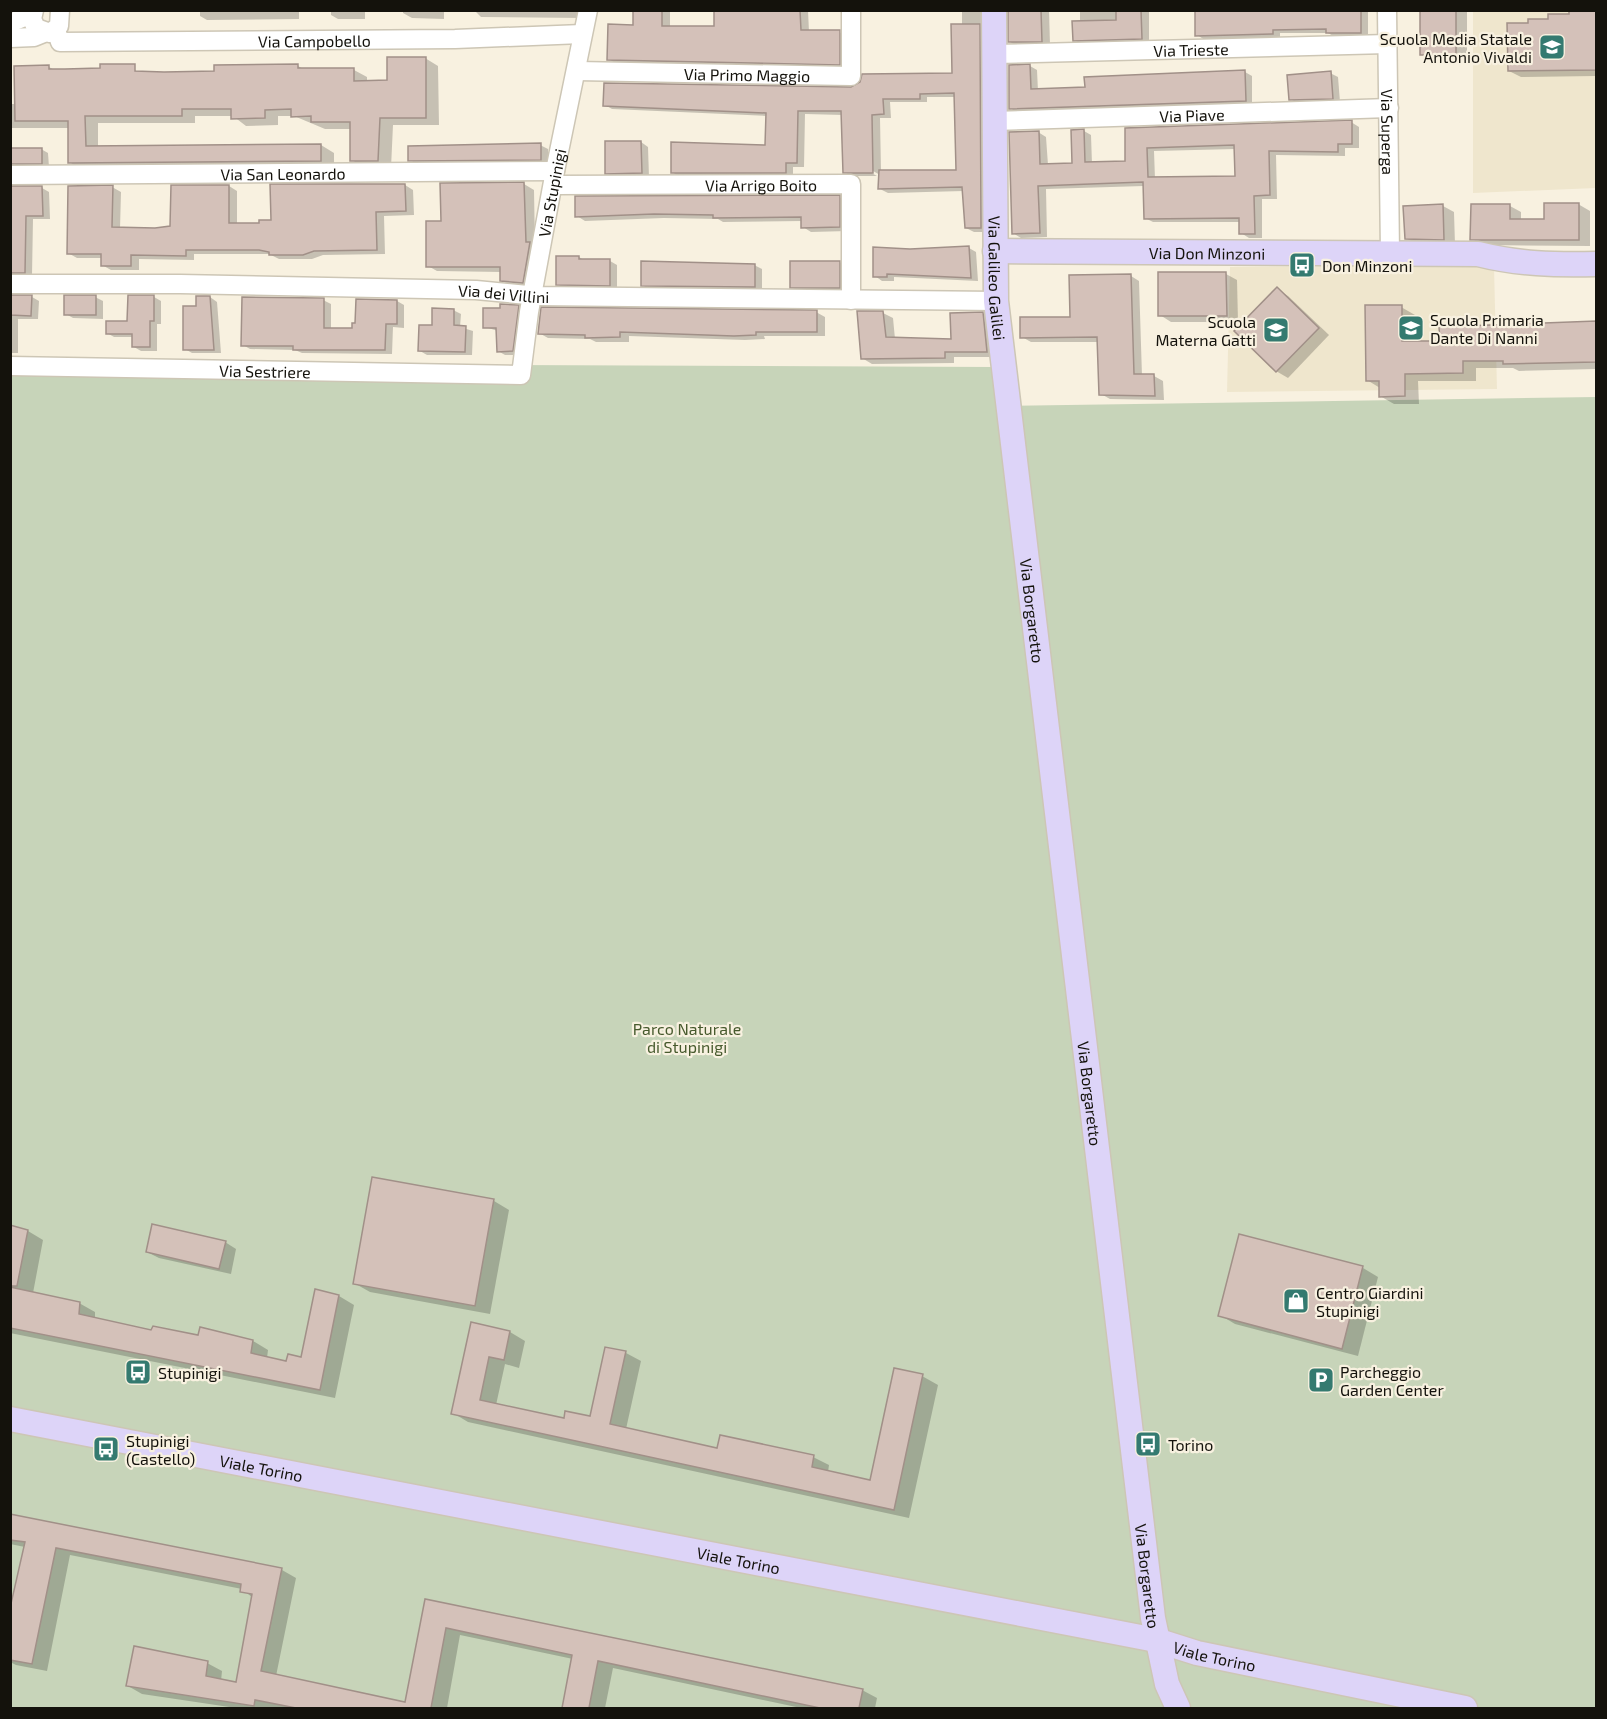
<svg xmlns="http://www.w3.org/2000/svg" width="1607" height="1719" font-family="'Exo 2',sans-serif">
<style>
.built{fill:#efe6cd}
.green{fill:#c7d4b9}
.shadow{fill:#0003;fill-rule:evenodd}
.building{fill:#d4c1b9;stroke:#a19088;stroke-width:1.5;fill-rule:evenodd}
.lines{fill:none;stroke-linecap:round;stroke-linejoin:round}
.street-casing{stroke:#cdc6b5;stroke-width:21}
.secondary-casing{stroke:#cdc6b5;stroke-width:27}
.street{stroke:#fff;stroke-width:18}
.secondary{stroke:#ddd4f8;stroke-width:24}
.labels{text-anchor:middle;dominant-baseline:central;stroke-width:4.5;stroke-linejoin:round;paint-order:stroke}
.poi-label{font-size:16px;fill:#14120c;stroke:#f8f1e0;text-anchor:start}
.street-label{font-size:16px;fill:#14120c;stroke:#f8f1e0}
.park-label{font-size:16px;fill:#475a2d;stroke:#f8f1e0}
</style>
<rect width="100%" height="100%" fill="#f8f1e0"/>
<g class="built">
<polygon points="1473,11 1596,11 1596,188 1473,193"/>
<polygon points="1494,266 1497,389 1227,392 1230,267"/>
</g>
<polygon class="green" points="11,363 995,367 1000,406 1596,397 1596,1708 11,1708"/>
<g class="shadow">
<polygon points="200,10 299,10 299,19 207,20 200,16"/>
<polygon points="331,10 365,10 365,19 338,19 331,15"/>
<polygon points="403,10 444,10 444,19 412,18 403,13"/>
<polygon points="474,10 586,10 583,18 481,17"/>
<polygon points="635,10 670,10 670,27 716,28 716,10 808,10 809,32 839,32 848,37 848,69 618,65 609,59 635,27"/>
<path d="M 962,10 L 990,10 L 989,232 L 974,232 L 966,228 L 964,191 L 888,193 L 880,189 L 880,175 L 868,168 L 866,170 L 877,176 L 852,176 L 844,172 L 843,115 L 805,114 L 804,167 L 793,167 L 793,177 L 680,177 L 672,172 L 767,146 L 767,116 L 612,109 L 605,105 L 851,89 L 953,74 L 962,25 ZM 927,97 L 955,97 L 957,171 L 881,171 L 880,118 L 891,118 L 890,102 L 927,102 Z"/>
<polygon points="1008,10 1049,10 1050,45 1018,46 1010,42"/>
<polygon points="1080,10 1149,10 1149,43 1082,44 1074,40 1080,22"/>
<polygon points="1196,10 1368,10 1368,37 1335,37 1328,33 1280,33 1280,38 1205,40 1197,35"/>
<polygon points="1422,10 1467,10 1467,61 1433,60 1422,54"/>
<polygon points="1596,10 1596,76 1521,77 1509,71 1530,25 1550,20 1550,16"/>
<polygon points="425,58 438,66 439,125 393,125 391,168 365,168 352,160 352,129 325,129 294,116 278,116 278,125 246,126 233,116 195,116 195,123 98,123 98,147 321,145 334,153 334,168 83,170 69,162 70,128 10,128 10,104 16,104 49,67 56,71 101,70 127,66 140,73 216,72 298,66 305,70 354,70 367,77 367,82 389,81"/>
<polygon points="1030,66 1037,70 1038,91 1086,89 1245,72 1252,76 1252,105 1018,113 1010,108"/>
<polygon points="1330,73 1338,77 1340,102 1298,103 1290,99"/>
<path d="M 1351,122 L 1359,127 L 1359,148 L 1345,148 L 1345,156 L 1276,155 L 1277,199 L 1262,199 L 1262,238 L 1249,238 L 1241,233 L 1240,222 L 1153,222 L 1145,218 L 1144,186 L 1046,189 L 1047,237 L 1021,238 L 1013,233 L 1038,132 L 1046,137 L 1048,165 L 1073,164 L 1084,131 L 1091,135 L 1092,164 L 1127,163 L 1126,129 ZM 1236,149 L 1236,177 L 1155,179 L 1154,151 Z"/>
<polygon points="641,142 648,147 649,177 614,177 606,173"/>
<polygon points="540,145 548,149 548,163 417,164 410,160"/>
<polygon points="41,149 48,153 49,167 20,167 13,163"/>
<polygon points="524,184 534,190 535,247 533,288 511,286 501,280 501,272 437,271 428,266 443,223"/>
<polygon points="405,185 413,190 414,215 384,216 385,254 323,255 312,259 279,259 269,254 194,254 194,260 139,259 139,270 111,270 102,265 102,258 77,258 68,253 112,187 121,192 120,229 172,228 229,186 237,191 237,224 261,224"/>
<polygon points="10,186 42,188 49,192 50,219 33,219 32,276 10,280"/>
<polygon points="839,197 848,202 848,231 811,232 803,227 803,221 723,222 718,219 664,218 585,221 577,216"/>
<polygon points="1578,204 1590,211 1590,246 1483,245 1472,239 1510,206 1521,212 1521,220 1546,220"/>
<polygon points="1443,206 1454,212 1455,245 1418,245 1406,238"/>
<polygon points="969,248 976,252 978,281 894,277 894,281 882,281 875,276 910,251"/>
<polygon points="579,257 585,261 610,261 617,265 617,289 564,288 557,284"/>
<polygon points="839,262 847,266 847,291 799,291 791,287"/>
<polygon points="754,265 762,269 762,290 649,289 642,285"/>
<polygon points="1226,274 1237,280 1238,322 1171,322 1160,315"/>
<polygon points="1131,276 1139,281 1142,376 1154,376 1163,381 1164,400 1110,399 1101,394 1098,342 1031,342 1022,337 1071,319"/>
<polygon points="1277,289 1288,296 1329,335 1288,378 1276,371"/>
<polygon points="10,296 32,297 39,301 38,319 18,319 18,353 10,353"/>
<polygon points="95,297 103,301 103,319 73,318 66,314"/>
<polygon points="154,297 161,301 161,324 157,324 157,351 141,351 134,347 134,337 114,337 107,333 129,322"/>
<polygon points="210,297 217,302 221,353 192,353 185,349 197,307"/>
<polygon points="323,300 331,304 331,330 353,330 397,301 404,305 404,328 393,327 392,354 302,353 295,350 250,349 243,345"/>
<polygon points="518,307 526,311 520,355 505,355 498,351 498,331 485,327"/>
<polygon points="1401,307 1415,315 1416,343 1442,343 1472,328 1472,325 1596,322 1596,369 1519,371 1513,368 1476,368 1476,381 1418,381 1419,404 1394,404 1380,396 1380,388 1367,380"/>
<polygon points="453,310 461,314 460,327 473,331 472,355 427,355 420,351 434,327"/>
<polygon points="816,312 825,317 825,336 764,336 765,339 745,340 629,336 629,342 596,342 590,339 548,338 539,333"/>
<polygon points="883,313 893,318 895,339 953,340 983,314 993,319 996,357 954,357 954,363 872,364 862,358"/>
<polygon points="494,1201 509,1210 490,1314 370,1292 354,1283"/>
<polygon points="10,1227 28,1231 43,1240 33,1293 79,1303 95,1312 95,1319 151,1332 253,1341 268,1350 267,1358 287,1363 302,1358 316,1291 339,1296 354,1305 335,1398 10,1333"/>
<polygon points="1240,1236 1363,1268 1378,1277 1358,1356 1235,1324 1220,1315"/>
<polygon points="225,1242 236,1249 231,1274 159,1258 147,1252"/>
<polygon points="472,1324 510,1332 525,1341 519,1368 505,1364 496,1405 565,1420 591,1418 626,1353 641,1361 626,1429 719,1450 813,1457 829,1465 828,1472 871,1481 922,1376 938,1385 909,1518 468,1422 453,1413"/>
<polygon points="10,1516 282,1570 296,1578 276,1676 406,1704 427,1601 862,1690 877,1698 875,1708 801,1708 613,1668 605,1708 563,1708 573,1659 460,1635 447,1708 236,1708 142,1694 128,1686 207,1663 222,1671 221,1681 237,1684 253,1598 242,1589 70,1555 47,1671 16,1665 10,1662 10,1596 14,1597 25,1547 10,1544"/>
</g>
<g class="building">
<polygon points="633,10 662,10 662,26 714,26 714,10 800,10 801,30 840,30 840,65 607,60 608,24 633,25"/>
<polygon points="1008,10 1041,10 1042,42 1008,42"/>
<polygon points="1116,10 1141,10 1142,39 1073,41 1072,21 1116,20"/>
<polygon points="1195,10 1361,10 1361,33 1326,33 1326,29 1273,30 1273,34 1195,36"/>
<rect x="1420" y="10" width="36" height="45"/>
<polygon points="1569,10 1596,10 1596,70 1508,71 1507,23 1528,23 1528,19 1548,19 1548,14 1569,14"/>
<polygon points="951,24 980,24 981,228 965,228 962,187 878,189 879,170 956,170 954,93 920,94 920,99 883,99 884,114 872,115 873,173 843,173 841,111 798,111 797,163 786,163 786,173 671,173 671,142 765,145 766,113 603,106 604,83 851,87 860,82 862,74 952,73"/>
<polygon points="387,57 426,57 426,118 380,118 378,161 350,161 350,122 311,122 311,116 291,117 291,109 265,110 265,118 231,119 231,109 182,109 182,116 85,116 86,146 321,144 321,161 68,163 68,121 15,121 14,66 49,65 49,69 65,69 100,68 100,64 135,64 135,71 164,72 214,71 214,65 298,64 298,68 354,68 354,81 387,80"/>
<polygon points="1030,64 1031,89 1085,87 1084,77 1245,70 1246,101 1009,109 1009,65"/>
<polygon points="1331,71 1333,99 1289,100 1287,75"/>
<path d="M 1352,120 L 1352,144 L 1338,144 L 1338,152 L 1269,151 L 1270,195 L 1254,196 L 1255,234 L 1239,234 L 1239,218 L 1144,219 L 1143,182 L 1038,186 L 1040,233 L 1012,234 L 1009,132 L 1039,131 L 1040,164 L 1072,163 L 1071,130 L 1084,129 L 1085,162 L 1125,161 L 1125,128 ZM 1234,145 L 1235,176 L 1148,177 L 1147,148 Z"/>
<polygon points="605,141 641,141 642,173 605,174"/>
<polygon points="541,143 541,160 408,161 408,146"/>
<rect x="11" y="148" width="31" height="16"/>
<polygon points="524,182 526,242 530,242 523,283 500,281 500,267 426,267 426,221 441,221 440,183"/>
<polygon points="270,184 405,184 406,211 376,212 377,250 314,251 303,255 269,255 269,252 259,250 186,250 186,256 131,255 131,266 101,266 101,254 67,254 68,186 113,185 112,227 155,228 170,226 171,185 229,185 229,223 259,223 259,220 271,220"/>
<polygon points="10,186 42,186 43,216 26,216 25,273 10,273"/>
<polygon points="840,195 840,227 801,228 801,217 713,218 713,215 654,214 575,217 575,196"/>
<polygon points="1544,203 1579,203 1579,240 1470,240 1471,204 1510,204 1510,219 1544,219"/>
<polygon points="1443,204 1444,240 1405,239 1403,206"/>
<polygon points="969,246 971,278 887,274 887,277 873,277 873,247 910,249"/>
<polygon points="556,256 579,256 579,259 610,259 610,286 556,285"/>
<polygon points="641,261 755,264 755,287 641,286"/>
<rect x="790" y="261" width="50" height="27"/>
<polygon points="1158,272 1226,272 1227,316 1158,316"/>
<polygon points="1131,274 1134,374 1154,374 1155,396 1099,395 1097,337 1020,338 1020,317 1070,317 1069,275"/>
<polygon points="1277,287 1319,328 1276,372 1234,331"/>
<polygon points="10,295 32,295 31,316 10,315"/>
<rect x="64" y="295" width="32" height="20"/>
<polygon points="128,295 154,295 154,321 150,321 150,347 132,347 132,334 106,334 106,321 127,321"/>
<polygon points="196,296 210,296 214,350 183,350 183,306 196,306"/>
<polygon points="242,297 324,298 324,328 352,328 352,323 355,323 356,299 397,300 397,324 386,324 385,350 293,350 293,346 241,346"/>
<polygon points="500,304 519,305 513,351 497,352 496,328 483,328 483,308 500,308"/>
<polygon points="1365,305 1402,305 1402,341 1440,341 1439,327 1596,321 1596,362 1503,364 1503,361 1463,361 1463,373 1405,374 1405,396 1379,397 1379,381 1366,381"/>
<polygon points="541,307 817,310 817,332 756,332 756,335 734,336 620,332 620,337 585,338 585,335 538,334"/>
<polygon points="432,308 454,309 454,325 466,326 465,352 418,351 419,325 432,325"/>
<polygon points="857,311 883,311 886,337 951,339 950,313 983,312 987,352 945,352 945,358 861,359"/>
<polygon points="372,1177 494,1199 475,1306 353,1284"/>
<polygon points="152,1224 226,1241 219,1269 146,1252"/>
<polygon points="10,1225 28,1230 17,1286 10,1286"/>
<polygon points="1239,1234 1363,1266 1342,1349 1218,1316"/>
<polygon points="10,1287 80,1302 79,1314 151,1330 153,1326 198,1335 200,1327 253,1340 251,1353 286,1361 288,1354 301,1357 315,1289 339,1295 320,1390 10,1328"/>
<polygon points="471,1322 510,1331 504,1360 489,1357 480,1400 564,1418 565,1411 590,1416 605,1347 626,1351 610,1424 717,1448 720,1435 814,1455 812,1467 870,1480 894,1368 923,1374 894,1510 451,1414"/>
<polygon points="10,1514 282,1568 261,1671 405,1702 425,1599 863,1689 859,1708 820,1708 598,1661 589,1708 562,1708 572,1655 446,1628 431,1708 296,1708 255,1700 254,1706 126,1686 134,1646 208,1661 206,1676 236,1682 252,1594 240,1592 241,1584 56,1548 32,1664 10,1660 10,1608 25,1542 10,1540"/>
</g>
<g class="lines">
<defs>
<g id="street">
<polyline points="34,10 32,19 36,28 50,33 59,26 60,10"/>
<path id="s1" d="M 1387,10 L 1390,254"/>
<polyline points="10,23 32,14"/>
<path id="s2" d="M 56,30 L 60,42 L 455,39 L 582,34"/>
<polyline points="10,38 34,37 44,33"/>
<path id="s3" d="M 995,54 L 1388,44"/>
<path id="s4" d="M 577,71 L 851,76 L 851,10"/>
<path id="s5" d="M 994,121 L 1389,108"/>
<path id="s6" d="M 10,175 L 555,171"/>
<path id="s7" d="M 554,185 L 851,184 L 851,300"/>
<path id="s8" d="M 10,284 L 180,284 L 476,290 L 538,296 L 996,301"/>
<path id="s9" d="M 10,366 L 521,375 L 529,312 L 555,171 L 588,10"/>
</g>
<g id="secondary">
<path id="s10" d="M 994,10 L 996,301 L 1153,1618 L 1167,1684 L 1178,1708"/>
<path id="s11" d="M 995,251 L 1478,254 C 1518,264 1555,265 1596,264"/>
<path id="s12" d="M 10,1419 L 1156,1640 L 1197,1653 L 1465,1708"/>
</g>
</defs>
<use href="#street" class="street-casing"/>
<use href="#secondary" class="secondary-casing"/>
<use href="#street" class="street"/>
<use href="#secondary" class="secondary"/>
</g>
<defs>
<symbol id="school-square" viewBox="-11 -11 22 22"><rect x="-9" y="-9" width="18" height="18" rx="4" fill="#347a70" stroke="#f8f1e0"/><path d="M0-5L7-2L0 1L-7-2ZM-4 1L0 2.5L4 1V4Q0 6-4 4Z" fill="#fff"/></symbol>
<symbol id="bus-square" viewBox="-11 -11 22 22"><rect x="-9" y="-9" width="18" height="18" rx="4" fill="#347a70" stroke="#f8f1e0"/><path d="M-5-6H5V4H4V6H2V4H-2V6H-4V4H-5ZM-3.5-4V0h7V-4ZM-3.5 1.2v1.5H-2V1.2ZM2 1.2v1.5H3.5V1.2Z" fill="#fff"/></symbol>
<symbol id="shop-square" viewBox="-11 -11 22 22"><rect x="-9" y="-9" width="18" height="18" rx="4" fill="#347a70" stroke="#f8f1e0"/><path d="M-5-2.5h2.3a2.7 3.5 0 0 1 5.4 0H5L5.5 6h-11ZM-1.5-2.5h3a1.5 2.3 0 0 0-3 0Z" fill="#fff"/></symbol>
<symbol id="parking-square" viewBox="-11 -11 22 22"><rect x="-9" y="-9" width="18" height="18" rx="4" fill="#347a70" stroke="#f8f1e0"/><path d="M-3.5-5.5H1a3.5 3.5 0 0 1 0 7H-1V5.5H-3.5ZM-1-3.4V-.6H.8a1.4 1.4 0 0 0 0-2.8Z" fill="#fff"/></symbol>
</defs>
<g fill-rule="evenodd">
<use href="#school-square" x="1537" y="32" width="30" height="30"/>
<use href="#bus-square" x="1287" y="250" width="30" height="30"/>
<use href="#school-square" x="1396" y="313" width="30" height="30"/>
<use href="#school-square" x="1261" y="315" width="30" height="30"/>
<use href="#shop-square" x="1281" y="1286" width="30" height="30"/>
<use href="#bus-square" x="123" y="1357" width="30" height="30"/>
<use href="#parking-square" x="1306" y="1365" width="30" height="30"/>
<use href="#bus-square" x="1133" y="1429" width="30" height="30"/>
<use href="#bus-square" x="91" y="1434" width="30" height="30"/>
</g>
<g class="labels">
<g class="poi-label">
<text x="1532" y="38" text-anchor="end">Scuola Media Statale<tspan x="1532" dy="18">Antonio Vivaldi</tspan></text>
<text x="1322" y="265">Don Minzoni</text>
<text x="1430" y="319">Scuola Primaria<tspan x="1430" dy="18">Dante Di Nanni</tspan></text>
<text x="1256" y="321" text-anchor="end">Scuola<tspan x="1256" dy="18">Materna Gatti</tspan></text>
<text x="1316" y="1292">Centro Giardini<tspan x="1316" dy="18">Stupinigi</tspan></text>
<text x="1340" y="1371">Parcheggio<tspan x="1340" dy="18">Garden Center</tspan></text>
<text x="158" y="1372">Stupinigi</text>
<text x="126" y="1440">Stupinigi<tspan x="126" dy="18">(Castello)</tspan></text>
<text x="1168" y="1444">Torino</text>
</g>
<g class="street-label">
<text stroke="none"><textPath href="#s2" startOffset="267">Via Campobello</textPath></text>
<text stroke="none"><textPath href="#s3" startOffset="196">Via Trieste</textPath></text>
<text stroke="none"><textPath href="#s4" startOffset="170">Via Primo Maggio</textPath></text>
<text stroke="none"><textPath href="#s5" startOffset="198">Via Piave</textPath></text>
<text stroke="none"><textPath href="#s1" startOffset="122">Via Superga</textPath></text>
<text stroke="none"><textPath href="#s6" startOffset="273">Via San Leonardo</textPath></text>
<text stroke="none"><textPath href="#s7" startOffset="207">Via Arrigo Boito</textPath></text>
<text stroke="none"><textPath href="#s9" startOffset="696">Via Stupinigi</textPath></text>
<text stroke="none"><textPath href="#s11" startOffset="212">Via Don Minzoni</textPath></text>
<text stroke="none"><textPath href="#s10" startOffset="268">Via Galileo Galilei</textPath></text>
<text stroke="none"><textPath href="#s8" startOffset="494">Via dei Villini</textPath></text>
<text stroke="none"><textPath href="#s9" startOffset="255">Via Sestriere</textPath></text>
<text stroke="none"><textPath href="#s10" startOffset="603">Via Borgaretto</textPath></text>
<text stroke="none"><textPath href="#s10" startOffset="1089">Via Borgaretto</textPath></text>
<text stroke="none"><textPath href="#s12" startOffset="256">Viale Torino</textPath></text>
<text stroke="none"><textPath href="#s12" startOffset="742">Viale Torino</textPath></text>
<text stroke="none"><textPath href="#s10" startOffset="1575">Via Borgaretto</textPath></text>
<text stroke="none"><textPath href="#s12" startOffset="1228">Viale Torino</textPath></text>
</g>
<g class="park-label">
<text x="687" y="1028">Parco Naturale<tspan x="687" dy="18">di Stupinigi</tspan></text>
</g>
</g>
<rect width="1607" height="1719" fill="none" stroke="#14120c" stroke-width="24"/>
</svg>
